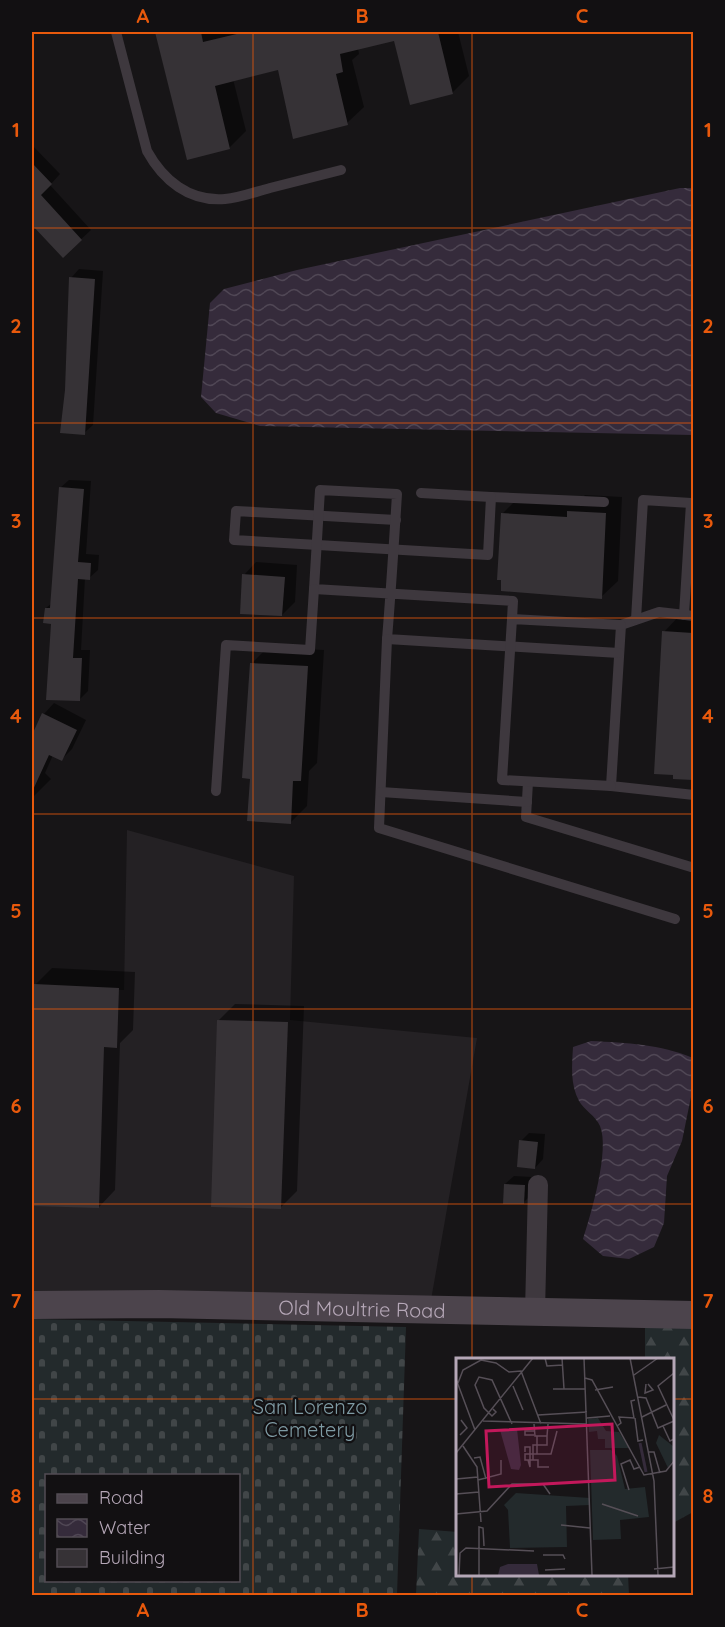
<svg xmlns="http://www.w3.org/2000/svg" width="725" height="1627" font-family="Quicksand,sans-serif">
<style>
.built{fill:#242124}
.forest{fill:url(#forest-firs)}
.cemetery{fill:url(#cemetery-stones);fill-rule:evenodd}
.water{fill:url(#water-waves)}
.shadow{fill:#0007}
.building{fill:#363236}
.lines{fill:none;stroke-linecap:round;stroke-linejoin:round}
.lane{stroke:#3e383e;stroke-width:10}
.street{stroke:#3e383e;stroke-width:20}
.secondary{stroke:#4c444c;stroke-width:28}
.grid{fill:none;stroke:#e8590c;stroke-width:1.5;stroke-opacity:0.55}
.labels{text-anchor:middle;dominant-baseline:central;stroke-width:4.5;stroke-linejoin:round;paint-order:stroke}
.street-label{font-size:20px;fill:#b5a7b7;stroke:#121012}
.park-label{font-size:20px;fill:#7e9aa3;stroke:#121012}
.inset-river{fill:none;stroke:#352b3b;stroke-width:3}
.inset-road{fill:none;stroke:#564f57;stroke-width:1.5}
.view{fill:#c2185b;fill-opacity:0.15;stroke:#c2185b;stroke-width:3}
.inset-edge{fill:none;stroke:#b5a7b7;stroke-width:3}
.neatline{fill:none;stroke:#e8590c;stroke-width:2}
.grid-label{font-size:20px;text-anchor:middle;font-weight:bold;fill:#e8590c}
</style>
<defs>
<pattern id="forest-firs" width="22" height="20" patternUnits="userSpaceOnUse" patternTransform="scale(1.5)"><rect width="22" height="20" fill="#232a2c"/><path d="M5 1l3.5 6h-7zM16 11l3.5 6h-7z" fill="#414648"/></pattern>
<pattern id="cemetery-stones" width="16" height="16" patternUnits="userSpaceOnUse" patternTransform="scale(1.5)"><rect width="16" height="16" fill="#232a2c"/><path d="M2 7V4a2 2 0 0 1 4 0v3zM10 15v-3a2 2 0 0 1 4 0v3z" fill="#414648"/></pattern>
<pattern id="water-waves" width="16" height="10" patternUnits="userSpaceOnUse" patternTransform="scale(1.5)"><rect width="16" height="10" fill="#352b3b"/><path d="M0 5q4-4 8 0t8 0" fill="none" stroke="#504755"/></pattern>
</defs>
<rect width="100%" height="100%" fill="#171517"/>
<polygon class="built" points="127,830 294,876 290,1020 477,1038 431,1300 32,1295 32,985 124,990"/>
<g class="forest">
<polygon points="645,1324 693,1325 693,1512 673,1523 672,1360 645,1360"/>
<polygon points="419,1529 458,1532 458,1574 628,1575 629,1595 416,1595"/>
</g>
<path class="cemetery" d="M 32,1319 L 406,1327 L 397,1595 L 32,1596 ZM 46,1476 L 238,1476 L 238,1580 L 46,1580 Z"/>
<g class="water">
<polygon points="680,188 693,188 693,435 260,426 216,413 201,397 210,303 224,289 297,270"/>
<path d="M 591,1041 C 627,1043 660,1044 693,1058 L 693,1087 L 682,1141 L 667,1176 L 664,1223 L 654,1247 L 629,1259 L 603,1256 L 583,1239 C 591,1214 610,1150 600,1126 C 596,1116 584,1110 579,1101 C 570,1084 572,1065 573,1047 Z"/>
</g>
<g class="shadow">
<polygon points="157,32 458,32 469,76 452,93 395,40 358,48 359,54 352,60 364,107 347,123 279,68 233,79 246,131 229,148 188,158"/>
<polygon points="32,145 60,174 50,185 91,230 63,256 32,223"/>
<polygon points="79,269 103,271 93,425 84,433 66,390 71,278"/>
<polygon points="69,480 91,481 86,554 99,555 98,570 89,578 85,578 81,650 90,650 88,691 80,699 53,622 46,608 52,603 60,488"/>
<polygon points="585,495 622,497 618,581 601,597 502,514 519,497 579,501"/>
<polygon points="256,562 297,565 295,602 282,615 244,575"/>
<polygon points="680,615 694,616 694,779 675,778 664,632"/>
<polygon points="268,647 324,650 317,763 309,771 307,806 291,822 252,777 251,664"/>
<polygon points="54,703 86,720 72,749 62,759 53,755 45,773 51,779 32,798 32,739 44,714"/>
<polygon points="52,968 135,972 133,1030 120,1043 115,1190 99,1207 32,1205 35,985"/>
<polygon points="235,1004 304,1006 297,1191 280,1208 219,1020"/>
<polygon points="529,1133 545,1134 543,1159 535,1168 521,1141"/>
<polygon points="514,1176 532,1177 532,1194 523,1203 505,1184"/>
</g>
<g class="building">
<polygon points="155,32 201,32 203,42 245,32 438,32 453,94 410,105 394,41 340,54 343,72 336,74 348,125 293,139 278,70 215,86 230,149 187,160"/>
<polygon points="32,163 52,184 41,195 82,240 63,258 32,225"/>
<polygon points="69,277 95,279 85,435 60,433 65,390"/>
<polygon points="59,487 84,489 78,562 91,563 90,580 78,579 73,658 82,658 80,701 46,700 51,624 43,623 45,608 50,608"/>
<polygon points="567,511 606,513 602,599 501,591 501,580 497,580 501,513 567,517"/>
<polygon points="242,574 285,577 282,616 240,614"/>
<polygon points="662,631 693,633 693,780 673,779 673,775 654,774"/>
<polygon points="250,663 308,666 301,781 293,781 291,824 247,821 250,779 242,778"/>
<polygon points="42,713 77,730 62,761 49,755 32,792 32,735"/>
<polygon points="34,984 119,988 117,1048 104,1047 99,1208 32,1206 33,1044 32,1044 32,1029"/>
<polygon points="217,1020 288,1022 281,1209 211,1207"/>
<polygon points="519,1140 538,1142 535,1169 517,1167"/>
<polygon points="504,1184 525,1185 524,1204 503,1204"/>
</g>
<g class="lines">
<g class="lane">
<path d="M 116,32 L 147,151 C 163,180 189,202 225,199 C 239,198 255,192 270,188 C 294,182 317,176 341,170"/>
<polyline points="491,497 604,502"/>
<polyline points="396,520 236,511 234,540 488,555 491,497 421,493"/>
<polyline points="694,616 659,612 621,625 611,786 694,795"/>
<path d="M 512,619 L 513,601 L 314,589 L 320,490 L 397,494 C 394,542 391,591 387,639 L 619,653"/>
<polyline points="636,619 643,500 691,503 684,615"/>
<polyline points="387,639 379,828 675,919"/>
<polyline points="528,782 526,817 691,867"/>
<polyline points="611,786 502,780 512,619 621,625"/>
<polyline points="216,791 226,645 310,650 314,589"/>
<polyline points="381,792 527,802"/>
</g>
<polyline class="street" points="535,1312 538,1185"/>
<path class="secondary" id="s1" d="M 32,1305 L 159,1304 L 694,1315"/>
</g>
<path class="grid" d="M 253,32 L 253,1596M 472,32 L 472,1360M 32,228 L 694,228M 32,423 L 694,423M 32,618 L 694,618M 32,814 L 694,814M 32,1009 L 694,1009M 32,1204 L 694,1204M 32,1399 L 458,1399M 672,1399 L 694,1399M 472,1574 L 472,1596"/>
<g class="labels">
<g class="street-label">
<text stroke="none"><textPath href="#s1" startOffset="330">Old Moultrie Road</textPath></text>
</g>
<g class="park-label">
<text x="310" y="1406">San Lorenzo<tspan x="310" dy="23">Cemetery</tspan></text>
</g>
</g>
<g transform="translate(456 1358)">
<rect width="218" height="218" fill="#171517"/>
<path d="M 142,60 L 150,73 L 163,74 L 173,90 L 149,90 L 149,81 L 142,81 L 141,73 L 133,74 L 132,61 Z" fill="#232a2c"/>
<path d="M 203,77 L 217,88 L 217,102 L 212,110 L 200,85 Z" fill="#232a2c"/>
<path d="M 134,92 L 155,92 L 161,98 L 169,131 L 189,129 L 193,159 L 164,162 L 165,181 L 137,182 Z" fill="#232a2c"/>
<path d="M 60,135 L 134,140 L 134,147 L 110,148 L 111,189 L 54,190 L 52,152 L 48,147 Z" fill="#232a2c"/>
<path d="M 61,71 L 65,107 L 63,112 L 55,111 L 44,72 ZM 52,206 L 81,206 L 83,217 L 42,217 L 44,209 Z" fill="#352b3b"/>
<path class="inset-river" d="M 184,85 L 190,114"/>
<path class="inset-road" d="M 89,0 L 91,8 L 107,7M 106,0 L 108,31M 128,0 L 136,217M 174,0 L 198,123 L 202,217M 218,15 L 202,28 L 218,62M 178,17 L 202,0M 129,20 L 136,22 L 188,117 L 210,113 L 218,103M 0,21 L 19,72M 2,25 L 7,12 L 25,2 L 40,5 L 53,14 L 65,13 L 85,66M 190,26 L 189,35 L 197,32 L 192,26M 57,28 L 67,52M 97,31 L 129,31M 139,32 L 157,29M 182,39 L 190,40 L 202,70 L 218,63M 37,51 L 40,54 L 36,58 L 28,50 L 19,27 L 23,19 L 36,22 L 56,66M 82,57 L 131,54M 186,59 L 210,47M 131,60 L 154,58M 179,60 L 182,83 L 187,82M 27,63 L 131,66M 78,66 L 79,78 L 91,78 L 92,66M 161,68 L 165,65 L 163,59 L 178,60 L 175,43 L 179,42M 207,68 L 214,83 L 218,81M 78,73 L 69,73 L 69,77 L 78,77M 4,77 L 11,70 L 5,62M 79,87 L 77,87 L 77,102 L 69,102 L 69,96 L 81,96 L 81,78M 79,87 L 91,87 L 91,78M 7,88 L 21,109 L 25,164M 69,94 L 69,89 L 74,89 L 74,109 L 72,102M 193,94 L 198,94 L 204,115M 0,95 L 77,0M 81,96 L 95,96 L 101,73M 18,100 L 24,99 L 30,121M 77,102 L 82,102 L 82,109 L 93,109M 0,121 L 22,119M 22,122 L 45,116 L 45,102M 173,132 L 165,106 L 174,102 L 178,111 L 184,109M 0,136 L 23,134M 146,146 L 182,158M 0,156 L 31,153 L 56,126 L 87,126 L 94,136M 105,167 L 134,170M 87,197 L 107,197 L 109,201M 198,211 L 218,209M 89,212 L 109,211M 3,217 L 4,195 L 10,190 L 78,193M 23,217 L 23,169 L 27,170 L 28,188"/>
<path class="view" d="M 156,66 L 159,122 L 33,129 L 30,73 Z"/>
<rect width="218" height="218" class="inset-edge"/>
</g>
<rect width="725" height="1627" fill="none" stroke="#121012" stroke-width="66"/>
<rect x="45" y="1474" width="195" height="108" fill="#121012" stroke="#534c54" stroke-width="1.5"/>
<rect x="57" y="1494" width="30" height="9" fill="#4c444c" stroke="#534c54" stroke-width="1.5"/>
<text x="99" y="1504" font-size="18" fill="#b5a7b7">Road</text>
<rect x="57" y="1519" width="30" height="18" fill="url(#water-waves)" stroke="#534c54" stroke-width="1.5"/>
<text x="99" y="1534" font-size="18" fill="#b5a7b7">Water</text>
<rect x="57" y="1549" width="30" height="18" fill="#363236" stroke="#534c54" stroke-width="1.5"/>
<text x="99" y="1564" font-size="18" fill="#b5a7b7">Building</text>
<rect x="33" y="33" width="659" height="1561" class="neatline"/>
<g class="grid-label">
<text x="143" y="23">A</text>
<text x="362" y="23">B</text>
<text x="582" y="23">C</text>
<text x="16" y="137">1</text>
<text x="708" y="137">1</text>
<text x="16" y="333">2</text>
<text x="708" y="333">2</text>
<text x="16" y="528">3</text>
<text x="708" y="528">3</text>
<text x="16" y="723">4</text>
<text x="708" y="723">4</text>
<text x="16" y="918">5</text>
<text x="708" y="918">5</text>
<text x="16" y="1113">6</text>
<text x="708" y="1113">6</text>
<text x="16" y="1308">7</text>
<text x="708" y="1308">7</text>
<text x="16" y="1503">8</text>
<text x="708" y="1503">8</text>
<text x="143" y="1617">A</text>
<text x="362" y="1617">B</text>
<text x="582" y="1617">C</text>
</g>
</svg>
